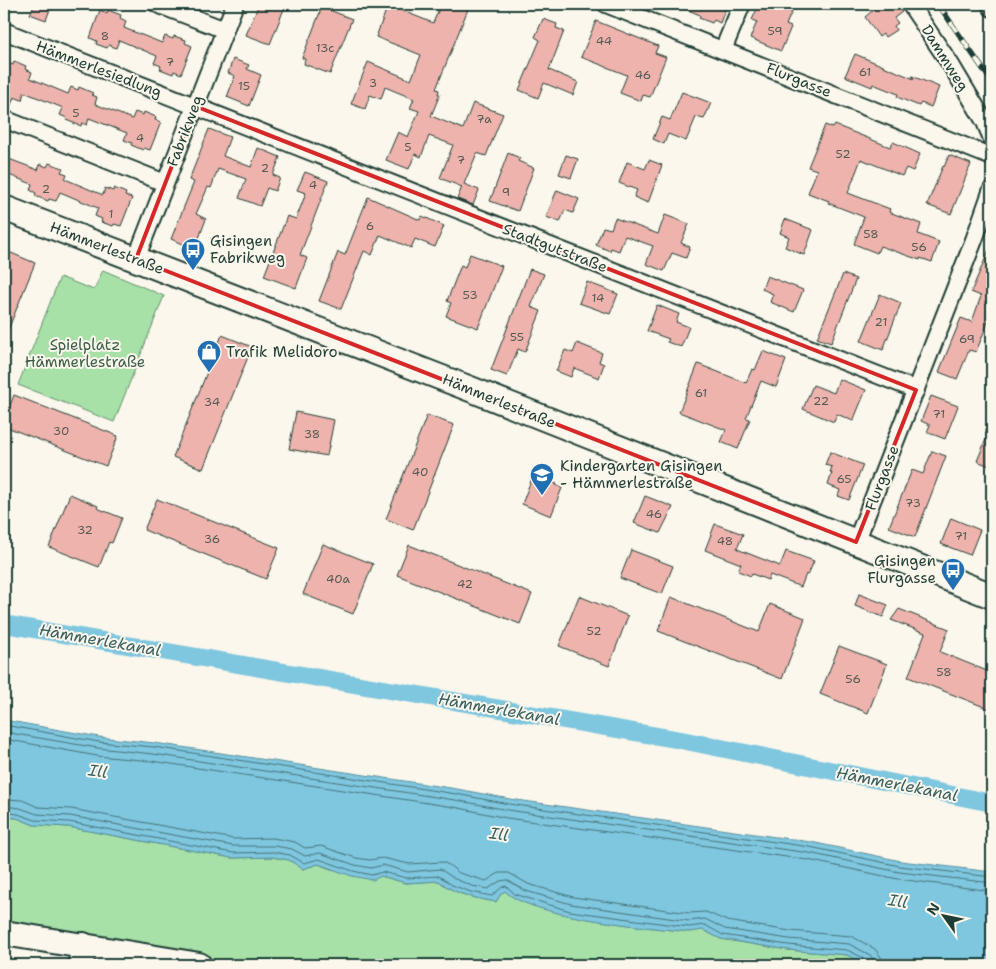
<svg xmlns="http://www.w3.org/2000/svg" width="996" height="969" font-family="'Shantell Sans',sans-serif">
<style>
.green{fill:#a7e1a7;stroke:#638f6e}
.water{fill:#7fc6df;stroke:#598f9b}
.lines{fill:none;stroke-linecap:round;stroke-linejoin:round}
.shore{stroke:#457478;stroke-width:1}
.canal{stroke:#7fc6df;stroke-width:18}
.building{fill:#eeb3ad;stroke:#1f3d34}
.street-casing{stroke:#1f3d34;stroke-width:20}
.secondary-casing{stroke:#1f3d34;stroke-width:28}
.street{stroke:#fbf7ec;stroke-width:16}
.secondary{stroke:#fbf7ec;stroke-width:24}
.rail-casing{stroke:#1f3d34;stroke-width:5.5}
.rail{stroke:#fbf7ec;stroke-width:4;stroke-dasharray:11;stroke-linecap:butt}
.marked{fill:none;stroke:#d62828;stroke-width:4;stroke-linejoin:round}
.labels{text-anchor:middle;dominant-baseline:central;stroke-width:4;stroke-linejoin:round;paint-order:stroke}
.number-label{font-size:12px;fill:#535a52}
.street-label{font-size:15px;fill:#1f3d34;stroke:#fbf7ec}
.poi-label{font-size:15px;fill:#1f3d34;stroke:#fbf7ec;text-anchor:start}
.park-label{font-size:15px;fill:#3a5e4b;stroke:#fbf7ec}
.water-label{font-size:16px;font-style:italic;fill:#375f5f;stroke:#fbf7ec}
</style>
<rect width="100%" height="100%" fill="#fbf7ec"/>
<filter id="ink" filterUnits="userSpaceOnUse"><feTurbulence type="fractalNoise" baseFrequency=".02" numOctaves="2"/><feDisplacementMap in="SourceGraphic" scale="10" xChannelSelector="R" yChannelSelector="G"/><feConvolveMatrix kernelMatrix="1 2 1 2 8 2 1 2 1" color-interpolation-filters="sRGB"/></filter>
<g filter="url(#ink)">
<g class="green">
<polygon points="103,270 164,296 114,422 18,385 60,277 94,290"/>
<path d="M 4,817 L 17,818 L 34,825 L 68,827 L 232,858 L 272,857 L 289,860 L 303,869 L 318,864 L 330,869 L 381,876 L 406,883 L 439,881 C 455,895 475,898 496,902 L 500,895 L 505,891 C 531,917 649,927 689,932 L 703,930 L 721,939 L 788,950 L 847,955 L 867,965 L 199,965 L 4,933 Z"/>
</g>
<path class="water" d="M 4,720 L 99,737 L 155,743 L 457,789 L 510,799 L 811,842 L 901,861 L 992,872 L 992,965 L 867,965 L 847,955 L 788,950 L 721,939 L 703,930 L 689,932 C 649,927 532,918 505,891 L 500,895 L 496,902 C 475,898 456,895 439,881 L 406,883 L 381,876 L 373,880 L 352,876 L 318,864 L 303,869 L 289,860 L 272,857 L 232,858 L 68,827 L 34,825 L 17,818 L 4,817 Z"/>
<g class="lines">
<g class="shore">
<polyline points="4,725 99,742 154,747 456,794 509,804 810,847 900,866 992,877"/>
<polyline points="4,732 98,748 153,754 455,800 508,810 809,853 899,872 992,883"/>
<polyline points="4,739 97,756 152,761 454,807 507,818 808,860 898,879 992,891"/>
<polyline points="4,799 22,800 38,807 71,809 234,839 273,838 295,842 305,848 321,846 356,858 370,860 382,858 409,864 442,862 449,865 459,873 486,881 499,873 509,873 528,884 573,897 689,913 706,912 727,921 790,931 851,936 875,949 881,957 882,965"/>
<polyline points="4,806 20,808 37,814 70,816 233,846 275,846 292,849 305,856 320,853 355,865 371,868 383,865 408,872 440,869 455,879 472,886 488,889 500,881 507,880 526,891 571,904 689,921 705,919 725,929 789,939 849,944 870,955 874,960 874,965"/>
<polyline points="4,812 18,814 35,820 69,822 233,853 273,852 290,855 304,863 319,859 353,871 372,875 382,872 407,878 439,876 452,885 471,892 492,896 502,887 506,886 515,894 524,897 570,911 689,927 705,925 723,935 788,945 847,950 866,959 868,965"/>
</g>
<polyline class="canal" points="4,624 681,740 992,803"/>
</g>
<g class="building">
<polygon points="35,4 52,4 46,20 30,14"/>
<polygon points="259,4 286,4 270,44 246,35"/>
<polygon points="441,4 470,4 436,89 439,90 438,94 440,94 431,116 463,129 473,103 503,114 486,156 477,153 464,184 479,190 473,205 457,199 462,187 440,178 453,145 429,136 421,157 415,154 409,169 386,160 398,132 408,137 419,111 410,108 414,99 385,87 381,99 370,95 365,109 351,104 368,62 411,80 421,55 376,37 388,5 433,23"/>
<polygon points="674,4 727,4 720,23 714,20 712,23 699,18 700,15"/>
<polygon points="759,4 795,4 786,25 791,27 781,51 750,38 757,22 752,20"/>
<polygon points="880,4 896,4 902,12 894,18 898,23 894,26 896,30 885,37 883,34 879,37 865,17"/>
<polygon points="322,7 352,19 330,74 304,64 305,59 302,58"/>
<polygon points="100,10 107,13 108,10 121,15 120,18 126,21 124,28 162,43 165,36 173,39 174,36 186,40 185,43 192,46 181,74 174,71 173,74 160,69 161,66 154,63 157,56 119,40 116,48 109,45 107,48 96,44 97,41 90,38"/>
<polygon points="543,19 557,24 556,28 564,31 549,70 578,82 573,95 544,83 538,98 519,90 540,40 535,37"/>
<polygon points="596,21 658,46 655,53 666,57 650,97 643,95 641,101 620,93 627,75 581,57"/>
<polygon points="855,54 914,79 912,76 939,87 931,107 921,103 919,106 897,97 898,94 873,84 872,87 845,76"/>
<polygon points="233,59 249,65 247,69 261,75 249,106 227,97 235,76 228,73"/>
<polygon points="4,61 13,65 14,61 26,66 25,69 32,72 30,78 68,94 71,87 78,90 79,87 93,93 92,95 97,97 95,104 132,119 135,112 143,115 144,112 156,117 155,120 161,122 150,150 144,148 143,150 131,145 132,143 124,140 127,133 89,118 87,125 82,123 81,126 66,120 67,118 60,115 63,108 24,92 22,100 14,97 9,110 4,109"/>
<polygon points="682,92 711,103 704,119 696,117 686,141 668,134 664,144 653,139 662,117 670,120"/>
<polygon points="825,125 833,128 835,125 890,147 893,142 920,154 913,171 906,168 902,176 861,159 848,193 890,209 889,212 921,224 918,234 939,242 932,262 920,258 920,260 880,246 877,253 854,244 864,217 828,203 829,201 808,193 817,170 808,167"/>
<polygon points="209,129 230,137 223,156 251,167 258,148 280,157 273,175 280,178 275,191 267,188 260,206 239,198 246,179 218,169 211,188 208,187 196,214 206,219 195,249 171,239 194,182 189,180"/>
<polygon points="508,153 520,158 518,161 534,168 518,211 490,201"/>
<polygon points="566,155 578,159 571,178 559,174"/>
<polygon points="949,155 971,164 951,214 927,205 943,166 944,167"/>
<polygon points="9,159 38,170 40,164 47,167 49,163 63,168 61,172 67,174 65,179 103,195 105,188 113,191 114,188 126,193 125,196 132,198 121,226 114,224 113,226 101,222 102,219 95,216 98,208 60,192 56,201 49,199 48,201 35,196 36,193 30,190 32,184 4,173"/>
<polygon points="649,160 662,165 648,203 634,197 637,190 619,183 627,162 645,169"/>
<polygon points="305,172 328,181 300,255 307,258 296,288 264,276 287,216 296,219 306,193 297,190"/>
<polygon points="557,190 579,199 573,213 565,210 560,222 546,217"/>
<polygon points="368,197 420,220 422,216 444,226 435,247 415,239 411,248 380,235 372,255 364,251 341,309 319,301 338,252 345,255"/>
<polygon points="665,215 689,224 681,243 690,247 686,258 672,253 664,271 646,264 653,246 625,236 619,251 611,248 610,251 596,245 603,227 611,229 615,218 658,234"/>
<polygon points="785,219 813,230 804,255 785,247 789,237 780,233"/>
<polygon points="992,243 992,312 976,352 969,350 957,379 939,372 961,318 972,322 981,296 971,292"/>
<polygon points="4,250 35,263 4,340"/>
<polygon points="470,254 502,266 478,328 446,316 451,303 447,301 461,265 465,267"/>
<polygon points="530,269 544,274 531,307 541,311 525,352 518,349 507,376 491,370"/>
<polygon points="843,274 856,279 831,343 817,338"/>
<polygon points="767,276 803,290 794,312 770,302 773,294 762,289"/>
<polygon points="587,282 618,294 610,314 579,303"/>
<polygon points="880,294 901,303 883,350 861,341"/>
<polygon points="657,305 679,314 676,322 689,327 681,347 667,342 669,339 647,331"/>
<polygon points="222,335 252,347 203,469 173,457"/>
<polygon points="577,343 602,353 599,362 604,364 599,378 574,368 571,377 556,371 565,350 573,353"/>
<polygon points="763,351 786,360 776,387 761,381 746,418 750,419 738,449 721,442 726,430 679,412 698,364 746,383 752,369 755,370"/>
<polygon points="839,379 866,390 853,421 837,414 834,422 803,409 813,385 834,393"/>
<polygon points="14,395 118,436 106,466 4,426 4,421"/>
<polygon points="931,396 958,406 945,439 927,432 930,425 921,421"/>
<polygon points="296,412 334,420 327,456 289,449"/>
<polygon points="427,415 454,425 413,530 386,519"/>
<polygon points="992,425 992,467 977,461"/>
<polygon points="932,451 946,456 915,537 889,527 912,470 923,474"/>
<polygon points="830,452 863,465 849,500 838,496 840,490 828,485 832,473 830,472 832,467 825,465"/>
<polygon points="533,475 557,484 556,485 562,488 551,516 522,504"/>
<polygon points="70,494 98,506 97,508 122,518 112,543 109,542 99,567 49,547"/>
<polygon points="645,496 673,507 660,533 634,523"/>
<polygon points="157,499 279,548 266,579 144,530"/>
<polygon points="951,518 980,530 970,555 941,544"/>
<polygon points="715,524 743,534 737,549 780,566 786,551 814,561 808,575 806,574 801,587 770,575 768,580 752,574 751,576 738,571 741,564 705,550"/>
<polygon points="323,544 373,564 353,614 303,594"/>
<polygon points="409,545 532,594 520,624 397,575"/>
<polygon points="631,550 673,566 662,594 620,578"/>
<polygon points="859,594 888,605 883,617 855,606"/>
<polygon points="579,596 628,616 609,666 559,646"/>
<polygon points="671,597 759,632 770,604 805,618 782,679 658,631"/>
<polygon points="899,609 949,629 940,652 992,673 992,710 908,677 925,633 891,620"/>
<polygon points="839,646 887,664 868,713 820,694"/>
</g>
<g class="lines">
<defs>
<g id="street">
<polyline points="157,4 225,30"/>
<polyline points="606,4 992,157"/>
<polyline points="910,4 951,65 985,122 992,139"/>
<polyline points="990,4 992,8"/>
<polyline points="4,31 916,390"/>
<polyline points="723,50 742,4"/>
<polyline points="4,119 165,183"/>
<polyline points="136,259 235,4"/>
<polyline points="856,542 974,240 992,189"/>
</g>
<g id="secondary">
<polyline points="4,208 473,390 992,596"/>
<polyline points="4,933 199,965"/>
<polyline points="81,965 83,945"/>
</g>
</defs>
<use href="#street" class="street-casing"/>
<use href="#secondary" class="secondary-casing"/>
<use href="#street" class="street"/>
<use href="#secondary" class="secondary"/>
<defs>
<polyline id="rail" points="938,4 992,82"/>
</defs>
<use href="#rail" class="rail-casing"/>
<use href="#rail" class="rail"/>
</g>
</g>
<path class="marked" d="M 195,106 L 916,390 L 856,542 L 136,259 Z"/>
<defs>
<symbol id="bus-pin" viewBox="-11 -11 22 30"><path d="M0 17L-7.5 6A9.5 9.5 0 1 1 7.5 6Z" fill="#1f6fb2" stroke="#fbf7ec"/><path d="M-5-6H5V4H4V6H2V4H-2V6H-4V4H-5ZM-3.5-4V0h7V-4ZM-3.5 1.2v1.5H-2V1.2ZM2 1.2v1.5H3.5V1.2Z" fill="#fff"/></symbol>
<symbol id="shop-pin" viewBox="-11 -11 22 30"><path d="M0 17L-7.5 6A9.5 9.5 0 1 1 7.5 6Z" fill="#1f6fb2" stroke="#fbf7ec"/><path d="M-5-2.5h2.3a2.7 3.5 0 0 1 5.4 0H5L5.5 6h-11ZM-1.5-2.5h3a1.5 2.3 0 0 0-3 0Z" fill="#fff"/></symbol>
<symbol id="school-pin" viewBox="-11 -11 22 30"><path d="M0 17L-7.5 6A9.5 9.5 0 1 1 7.5 6Z" fill="#1f6fb2" stroke="#fbf7ec"/><path d="M0-5L7-2L0 1L-7-2ZM-4 1L0 2.5L4 1V4Q0 6-4 4Z" fill="#fff"/></symbol>
</defs>
<g fill-rule="evenodd">
<use href="#bus-pin" x="179" y="236" width="28" height="38"/>
<use href="#shop-pin" x="195" y="338" width="28" height="38"/>
<use href="#school-pin" x="528" y="461" width="28" height="38"/>
<use href="#bus-pin" x="939" y="556" width="28" height="38"/>
</g>
<g class="labels">
<g class="number-label">
<text x="775" y="31">59</text>
<text x="105" y="36">8</text>
<text x="604" y="41">44</text>
<text x="325" y="48">13c</text>
<text x="170" y="62">7</text>
<text x="865" y="72">61</text>
<text x="643" y="75">46</text>
<text x="373" y="83">3</text>
<text x="244" y="86">15</text>
<text x="76" y="113">5</text>
<text x="484" y="119">7a</text>
<text x="140" y="138">4</text>
<text x="408" y="147">5</text>
<text x="843" y="154">52</text>
<text x="461" y="160">7</text>
<text x="265" y="168">2</text>
<text x="313" y="185">4</text>
<text x="46" y="189">2</text>
<text x="506" y="192">9</text>
<text x="111" y="214">1</text>
<text x="370" y="226">6</text>
<text x="871" y="234">58</text>
<text x="919" y="247">56</text>
<text x="470" y="295">53</text>
<text x="598" y="298">14</text>
<text x="881" y="322">21</text>
<text x="517" y="337">55</text>
<text x="967" y="339">69</text>
<text x="701" y="393">61</text>
<text x="821" y="401">22</text>
<text x="212" y="402">34</text>
<text x="939" y="414">71</text>
<text x="61" y="431">30</text>
<text x="312" y="434">38</text>
<text x="420" y="472">40</text>
<text x="844" y="479">65</text>
<text x="913" y="503">73</text>
<text x="654" y="514">46</text>
<text x="85" y="530">32</text>
<text x="961" y="536">71</text>
<text x="212" y="539">36</text>
<text x="725" y="541">48</text>
<text x="338" y="579">40a</text>
<text x="465" y="584">42</text>
<text x="594" y="631">52</text>
<text x="944" y="672">58</text>
<text x="853" y="679">56</text>
</g>
<g class="street-label">
<text transform="translate(945 58) rotate(58)">Dammweg</text>
<text transform="translate(99 69) rotate(21)">Hämmerlesiedlung</text>
<text transform="translate(799 80) rotate(22)">Flurgasse</text>
<text transform="translate(185 131) rotate(-69)">Fabrikweg</text>
<text transform="translate(107 248) rotate(21)">Hämmerlestraße</text>
<text transform="translate(555 248) rotate(21)">Stadtgutstraße</text>
<text transform="translate(499 401) rotate(22)">Hämmerlestraße</text>
<text transform="translate(882 478) rotate(-69)">Flurgasse</text>
</g>
<g class="poi-label">
<text x="210" y="241">Gisingen<tspan x="210" dy="17">Fabrikweg</tspan></text>
<text x="226" y="352">Trafik Melidoro</text>
<text x="560" y="466">Kindergarten Gisingen<tspan x="560" dy="17">- Hämmerlestraße</tspan></text>
<text x="936" y="561" text-anchor="end">Gisingen<tspan x="936" dy="17">Flurgasse</tspan></text>
</g>
<g class="park-label">
<text x="85" y="345">Spielplatz<tspan x="85" dy="17">Hämmerlestraße</tspan></text>
</g>
<g class="water-label">
<text transform="translate(100 640) rotate(10)">Hämmerlekanal</text>
<text transform="translate(499 709) rotate(10)">Hämmerlekanal</text>
<text transform="translate(98 771) rotate(9)">Ill</text>
<text transform="translate(897 784) rotate(11)">Hämmerlekanal</text>
<text transform="translate(499 834) rotate(9)">Ill</text>
<text transform="translate(898 901) rotate(10)">Ill</text>
</g>
</g>
<rect width="996" height="969" fill="none" stroke="#fbf7ec" stroke-width="20"/>
<rect x="10" y="10" width="976" height="949" fill="none" stroke="#1f3d34" stroke-width="2" filter="url(#ink)"/>
<g transform="translate(944 916) rotate(303)" stroke="#fbf7ec" stroke-width="4" paint-order="stroke">
<path d="M0-4L9 19L0 12L-9 19Z" fill="#1f3d34"/>
<text y="-8" font-size="14" font-weight="bold" text-anchor="middle" fill="#1f3d34">N</text>
</g>
</svg>
